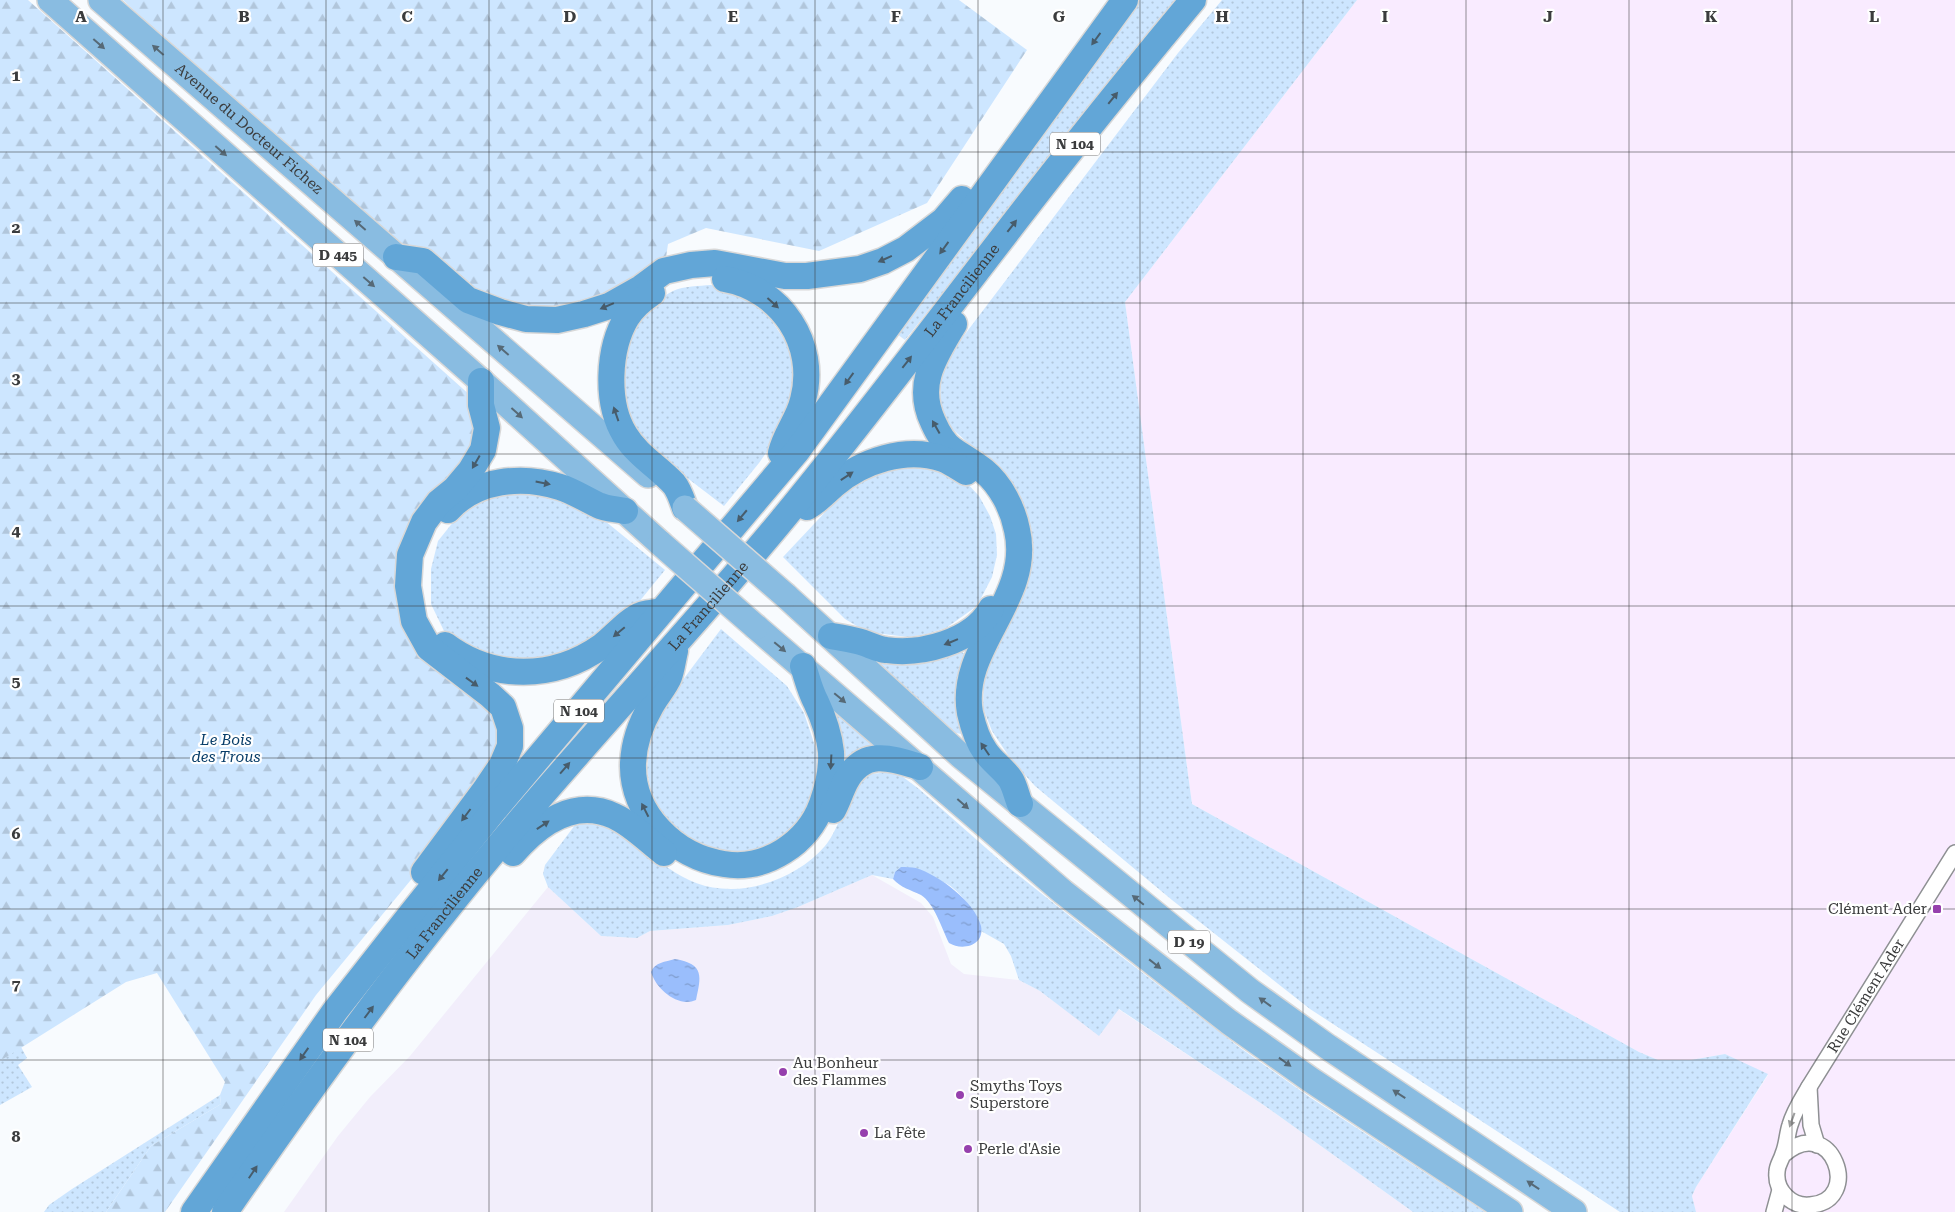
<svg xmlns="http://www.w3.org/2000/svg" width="1955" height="1212" font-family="'Roboto Serif',serif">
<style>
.commercial{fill:#f2eefb}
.industrial{fill:#f9ebff}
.grass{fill:url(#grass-dots)}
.forest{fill:url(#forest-firs)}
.water{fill:url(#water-ripples)}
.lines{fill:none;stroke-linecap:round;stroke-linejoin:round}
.minor-casing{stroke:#8e9093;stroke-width:18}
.primary-casing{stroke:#d8d8d8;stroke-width:28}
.trunk-casing{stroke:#d8d8d8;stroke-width:29}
.minor{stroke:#fff;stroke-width:15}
.primary{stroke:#89bce1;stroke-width:25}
.trunk{stroke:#62a6d7;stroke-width:26}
.primary-bridge-casing{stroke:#d8d8d8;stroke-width:28;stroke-linecap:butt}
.primary-bridge{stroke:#89bce1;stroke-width:25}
.oneway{fill:#475c6b}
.oneway2{fill:#566976}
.oneway3{fill:#9d9e9e}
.grid{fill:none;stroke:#3b3c3d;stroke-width:1;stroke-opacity:0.55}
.poi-dot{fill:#9640ad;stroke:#fff;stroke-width:2}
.labels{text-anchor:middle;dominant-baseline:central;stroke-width:4.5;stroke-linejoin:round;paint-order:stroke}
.shield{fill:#fff;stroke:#767677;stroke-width:1}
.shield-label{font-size:14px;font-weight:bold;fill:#3b3c3d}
.street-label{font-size:15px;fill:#3b3c3d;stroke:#fff}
.park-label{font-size:15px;font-style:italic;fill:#093e69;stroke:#fff}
.poi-label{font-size:15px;fill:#3b3c3d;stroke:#fff;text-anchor:start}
.grid-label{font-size:16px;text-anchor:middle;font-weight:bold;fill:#3b3c3d;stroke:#fff;stroke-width:4.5;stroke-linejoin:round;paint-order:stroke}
</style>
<defs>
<pattern id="grass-dots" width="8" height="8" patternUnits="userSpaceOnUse" patternTransform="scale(1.25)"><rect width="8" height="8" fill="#cde6ff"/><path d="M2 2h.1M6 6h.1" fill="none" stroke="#b1c6db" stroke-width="1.8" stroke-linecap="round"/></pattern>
<pattern id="forest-firs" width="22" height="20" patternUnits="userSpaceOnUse" patternTransform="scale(1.25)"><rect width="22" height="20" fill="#cde6ff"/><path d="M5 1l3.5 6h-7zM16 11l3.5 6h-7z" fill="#b1c6db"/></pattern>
<pattern id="water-ripples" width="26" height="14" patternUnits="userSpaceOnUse" patternTransform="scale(1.25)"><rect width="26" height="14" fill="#9abefc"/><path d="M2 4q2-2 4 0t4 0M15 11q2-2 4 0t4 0" fill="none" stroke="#7f9ccd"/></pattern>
</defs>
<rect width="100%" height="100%" fill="#f8fbfe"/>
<polygon class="commercial" points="872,875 921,903 933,917 951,964 964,974 1019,980 1040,991 1099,1035 1118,1009 1265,1106 1413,1212 284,1212 338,1136 370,1097 410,1056 548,887 601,936 637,938 650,931 728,925 772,916 798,907"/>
<polygon class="industrial" points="1357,0 1955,0 1955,1212 1696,1212 1692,1196 1696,1187 1768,1075 1725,1054 1691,1060 1658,1060 1639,1052 1192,804 1125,302"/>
<g class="grass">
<polygon points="1140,0 1177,0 905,340 897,334"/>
<polygon points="1222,0 1357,0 1125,302 1192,804 1639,1052 1658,1060 1691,1060 1725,1054 1768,1074 1696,1187 1692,1196 1696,1212 1620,1212 1373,1050 1310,1009 1172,900 1035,786 1012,761 992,731 983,708 984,678 992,649 1016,608 1032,568 1032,531 1019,495 999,465 968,443 948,425 940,404 941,379 953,350 1178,53"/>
<path d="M 711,285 L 755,296 L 796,357 L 801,380 L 784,427 L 759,463 L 724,506 C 697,485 654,455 635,428 C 632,423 627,415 625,408 C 618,387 623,337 638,320 C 646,310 661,297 673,291 C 684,286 699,286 711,285 Z"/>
<polygon points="936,466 965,481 979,496 990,516 996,534 997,555 992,577 977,606 946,628 927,634 908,637 867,632 845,619 783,557 860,475 888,467"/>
<polygon points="515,491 545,492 599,516 665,570 634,608 581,646 551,658 520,663 492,660 445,633 431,604 431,569 438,541 458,516 485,498"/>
<polygon points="721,629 787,686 804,713 819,758 817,785 798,827 766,848 722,855 674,833 661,815 651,793 647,769 651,734 661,709"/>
<polygon points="955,648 965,654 961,734 952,732 880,670 881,662"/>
<polygon points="836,714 875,745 843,767 832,717"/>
<path d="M 888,772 L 903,777 L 919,789 L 1003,863 L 1096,937 L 1239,1047 L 1311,1098 L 1485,1212 L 1413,1212 L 1265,1106 L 1119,1009 L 1099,1036 L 1040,991 L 1019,980 L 1011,956 L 1004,944 L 981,931 C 979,915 957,886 941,881 C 927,876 909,875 895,872 L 893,879 L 872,875 L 798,907 L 772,916 L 728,925 L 650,931 L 637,938 L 601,936 L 548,887 L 543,874 L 545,865 L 578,821 C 585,822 593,821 600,823 C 606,825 612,829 617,832 C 657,854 679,889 731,889 C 764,889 803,872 825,846 C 841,828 849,781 872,774 C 877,773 883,773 888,772 Z"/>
<polygon points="21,1047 27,1058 18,1065 32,1087 0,1105 0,1061"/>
<polygon points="220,1095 221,1104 151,1146 106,1212 44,1212 49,1205 72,1189"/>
</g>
<g class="forest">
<polygon points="0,0 28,0 481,405 487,428 424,522 414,621 510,728 485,790 316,995 165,1212 106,1212 151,1146 221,1104 220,1095 225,1082 157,973 126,982 0,1061"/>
<polygon points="123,0 959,0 1027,50 927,203 819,251 706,228 668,244 664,271 641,288 526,319 396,257"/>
</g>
<g class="water">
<path d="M 901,867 C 906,867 911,867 916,868 C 939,875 975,902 981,926 C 985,946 962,951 949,943 C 942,929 934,903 921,895 C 911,890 901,888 893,879 L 895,872 Z"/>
<path d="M 675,959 C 705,964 701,977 696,1000 C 678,1008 656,989 651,972 C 655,962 665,962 675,959 Z"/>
</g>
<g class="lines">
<defs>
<g id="minor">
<polyline points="1809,1087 1811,1125 1817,1145"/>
<path id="s1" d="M 1783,1155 C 1832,1111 1864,1202 1810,1205 C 1792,1207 1775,1191 1777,1172 C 1777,1165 1781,1161 1783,1154 C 1787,1145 1787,1134 1790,1125 C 1794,1111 1802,1099 1809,1087 L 1955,853"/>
<polyline points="1774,1212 1780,1190"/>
</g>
<g id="primary">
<polyline points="50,0 481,381 660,543"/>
<path id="s2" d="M 101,0 L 648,475"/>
<polyline points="786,596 961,756 1250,991 1328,1047 1574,1212"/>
<polyline points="756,627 1063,892 1229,1022 1311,1080 1510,1212"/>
</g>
<g id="trunk">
<polyline points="396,257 423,261 468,300 500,312 526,319 557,320 584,314 609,306 641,288 664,271 691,265 715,263 785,276 807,276 860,269 883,261 906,249 944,220 962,199"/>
<path d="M 725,279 C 781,289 818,344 803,400 C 799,419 785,434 781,453"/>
<path d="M 652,293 C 643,299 633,308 627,317 C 608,348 605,403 625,435 C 637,455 658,467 674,484 C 679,490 682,500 685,508"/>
<path d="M 954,324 C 935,356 915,384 933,422 C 937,431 944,444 953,450 C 963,457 974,463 984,471 C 1001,485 1013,509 1017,530 C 1033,599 958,647 970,713 C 973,726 977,740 985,751 C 992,762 1004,769 1011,780 C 1015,787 1017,797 1020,804"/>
<path d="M 807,507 C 818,501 825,493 834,485 C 862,461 906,446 943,459 C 951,462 959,468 966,472"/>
<path d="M 448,510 C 476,479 522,475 560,487 C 573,491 585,499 598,505 C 606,509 616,509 625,511"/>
<path d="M 831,636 C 839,637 848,639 857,641 C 867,643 876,649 886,650 C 921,655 973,642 991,609"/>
<path d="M 445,645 C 493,681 554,680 602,646 C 613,638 629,619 641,615 C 646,613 651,613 656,612"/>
<path d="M 675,651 C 673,659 672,669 669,677 C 665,687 656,696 651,706 C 641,723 634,743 633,763 C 631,814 675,857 724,864 C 766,871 808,843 822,804 C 828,787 832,770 831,752 C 829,733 824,719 816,702 C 810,691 807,678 803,666"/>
<path d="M 833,810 C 838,801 841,790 846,781 C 864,748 891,758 920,767"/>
<path d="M 513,853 C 539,823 575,798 614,816 C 632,824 648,841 664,853"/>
<polyline points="424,872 485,790 502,765 510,746 510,728 503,707 490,695 429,648 414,621 408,586 410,555 424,522 439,502 455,489 471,470 483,450 487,428 481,405 481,381"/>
<polyline points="194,1212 335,1011 408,918 495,809 797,451 1125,0"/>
<path id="s3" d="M 225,1212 C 312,1086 402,961 501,843 C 592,734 691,630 782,520 C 883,398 976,269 1075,145 C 1114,96 1153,48 1193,0"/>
</g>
</defs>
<use href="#minor" class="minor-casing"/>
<use href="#primary" class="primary-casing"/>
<use href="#trunk" class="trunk-casing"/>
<use href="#minor" class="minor"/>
<use href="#primary" class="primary"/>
<use href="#trunk" class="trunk"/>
<defs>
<g id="primary-bridge">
<polyline points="685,508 786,596"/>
<polyline points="660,543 756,627"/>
</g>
</defs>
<use href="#primary-bridge" class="primary-bridge-casing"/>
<use href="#primary-bridge" class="primary-bridge"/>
</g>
<defs><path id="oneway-solid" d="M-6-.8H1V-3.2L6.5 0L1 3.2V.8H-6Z" transform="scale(1.25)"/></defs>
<g class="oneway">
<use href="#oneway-solid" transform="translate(1096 39) rotate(126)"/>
<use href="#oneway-solid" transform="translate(1113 98) rotate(-51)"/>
<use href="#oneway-solid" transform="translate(1012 226) rotate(-52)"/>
<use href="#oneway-solid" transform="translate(944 248) rotate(126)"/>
<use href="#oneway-solid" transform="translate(885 259) rotate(156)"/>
<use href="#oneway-solid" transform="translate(773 303) rotate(42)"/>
<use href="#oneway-solid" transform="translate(607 306) rotate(157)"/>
<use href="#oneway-solid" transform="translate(907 362) rotate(-52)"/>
<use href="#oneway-solid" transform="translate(849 379) rotate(126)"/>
<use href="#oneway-solid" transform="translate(616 414) rotate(-109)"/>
<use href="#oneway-solid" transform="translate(936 427) rotate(-119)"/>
<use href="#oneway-solid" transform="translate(476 462) rotate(120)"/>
<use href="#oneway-solid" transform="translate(847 476) rotate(-34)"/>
<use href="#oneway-solid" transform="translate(543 483) rotate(11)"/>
<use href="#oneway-solid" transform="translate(742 516) rotate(130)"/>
<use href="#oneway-solid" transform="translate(619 632) rotate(140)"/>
<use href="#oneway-solid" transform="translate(951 642) rotate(158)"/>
<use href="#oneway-solid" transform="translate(472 682) rotate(36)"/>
<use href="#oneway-solid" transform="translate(985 749) rotate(-124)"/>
<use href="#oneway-solid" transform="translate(831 762) rotate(93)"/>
<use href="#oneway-solid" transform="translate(565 768) rotate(-49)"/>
<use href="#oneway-solid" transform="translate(645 810) rotate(-117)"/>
<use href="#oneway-solid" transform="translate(466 815) rotate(127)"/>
<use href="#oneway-solid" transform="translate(543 825) rotate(-34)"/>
<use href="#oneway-solid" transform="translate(443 875) rotate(129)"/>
<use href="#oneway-solid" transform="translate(369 1012) rotate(-53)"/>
<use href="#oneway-solid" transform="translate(304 1054) rotate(125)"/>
<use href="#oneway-solid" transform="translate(253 1172) rotate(-56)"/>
</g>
<g class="oneway2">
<use href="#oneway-solid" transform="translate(99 44) rotate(41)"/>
<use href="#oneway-solid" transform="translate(158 50) rotate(-139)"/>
<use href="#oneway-solid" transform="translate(221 151) rotate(41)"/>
<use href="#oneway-solid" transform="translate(360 225) rotate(-139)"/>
<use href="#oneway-solid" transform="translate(369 282) rotate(41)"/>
<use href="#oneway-solid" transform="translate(503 350) rotate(-139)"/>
<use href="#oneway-solid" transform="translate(517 413) rotate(42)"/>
<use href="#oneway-solid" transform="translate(780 647) rotate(40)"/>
<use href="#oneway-solid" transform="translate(840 698) rotate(40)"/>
<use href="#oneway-solid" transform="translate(963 804) rotate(41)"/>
<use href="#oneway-solid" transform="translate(1138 900) rotate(-141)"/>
<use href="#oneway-solid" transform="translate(1155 964) rotate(38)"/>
<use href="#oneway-solid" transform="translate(1265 1002) rotate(-144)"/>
<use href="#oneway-solid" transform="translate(1285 1062) rotate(36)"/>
<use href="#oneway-solid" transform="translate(1399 1094) rotate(-147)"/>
<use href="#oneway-solid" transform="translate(1533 1185) rotate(-146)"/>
</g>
<use class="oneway3" href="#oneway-solid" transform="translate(1792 1120) rotate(110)"/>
<path class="grid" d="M 163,0 L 163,1212M 326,0 L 326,1212M 489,0 L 489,1212M 652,0 L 652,1212M 815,0 L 815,1212M 978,0 L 978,1212M 1140,0 L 1140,1212M 1303,0 L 1303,1212M 1466,0 L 1466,1212M 1629,0 L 1629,1212M 1792,0 L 1792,1212M 0,152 L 1955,152M 0,303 L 1955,303M 0,454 L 1955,454M 0,606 L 1955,606M 0,758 L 1955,758M 0,909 L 1955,909M 0,1060 L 1955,1060"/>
<g class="poi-dot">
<rect x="1932" y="904" width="10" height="10" rx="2.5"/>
<circle cx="783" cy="1072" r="5"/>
<circle cx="960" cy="1095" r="5"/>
<circle cx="864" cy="1133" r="5"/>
<circle cx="968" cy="1149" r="5"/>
</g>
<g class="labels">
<g class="shield">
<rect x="1050" y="132.5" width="50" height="23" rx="4"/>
<rect x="313" y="243.5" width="50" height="23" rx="4"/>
<rect x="554" y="699.5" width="50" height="23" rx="4"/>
<rect x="1168" y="930.5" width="42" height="23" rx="4"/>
<rect x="323" y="1028.5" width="50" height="23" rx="4"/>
</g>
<g class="shield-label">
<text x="1075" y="144">N 104</text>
<text x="338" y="255">D 445</text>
<text x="579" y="711">N 104</text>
<text x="1189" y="942">D 19</text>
<text x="348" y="1040">N 104</text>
</g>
<g class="street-label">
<text stroke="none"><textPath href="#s2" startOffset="196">Avenue du Docteur Fichez</textPath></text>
<text stroke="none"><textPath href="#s3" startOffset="1181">La Francilienne</textPath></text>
<text stroke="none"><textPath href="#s3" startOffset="776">La Francilienne</textPath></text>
<text stroke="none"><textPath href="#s3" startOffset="371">La Francilienne</textPath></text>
<text stroke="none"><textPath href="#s1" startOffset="375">Rue Clément Ader</textPath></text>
</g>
<g class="park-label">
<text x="226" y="740">Le Bois<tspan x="226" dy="17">des Trous</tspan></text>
</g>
<g class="poi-label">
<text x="1927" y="909" text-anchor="end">Clément Ader</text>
<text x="793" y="1063">Au Bonheur<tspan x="793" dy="17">des Flammes</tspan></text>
<text x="970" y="1086">Smyths Toys<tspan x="970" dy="17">Superstore</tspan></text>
<text x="874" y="1133">La Fête</text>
<text x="978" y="1149">Perle d'Asie</text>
</g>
</g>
<g class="grid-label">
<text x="81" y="22">A</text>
<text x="244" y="22">B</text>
<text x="407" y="22">C</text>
<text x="570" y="22">D</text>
<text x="733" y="22">E</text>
<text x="896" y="22">F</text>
<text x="1059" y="22">G</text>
<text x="1222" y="22">H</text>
<text x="1385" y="22">I</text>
<text x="1548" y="22">J</text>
<text x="1711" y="22">K</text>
<text x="1874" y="22">L</text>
<text x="16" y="81">1</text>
<text x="16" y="233">2</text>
<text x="16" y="384">3</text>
<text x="16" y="536">4</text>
<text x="16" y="687">5</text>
<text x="16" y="839">6</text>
<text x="16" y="990">7</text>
<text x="16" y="1142">8</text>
</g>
</svg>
